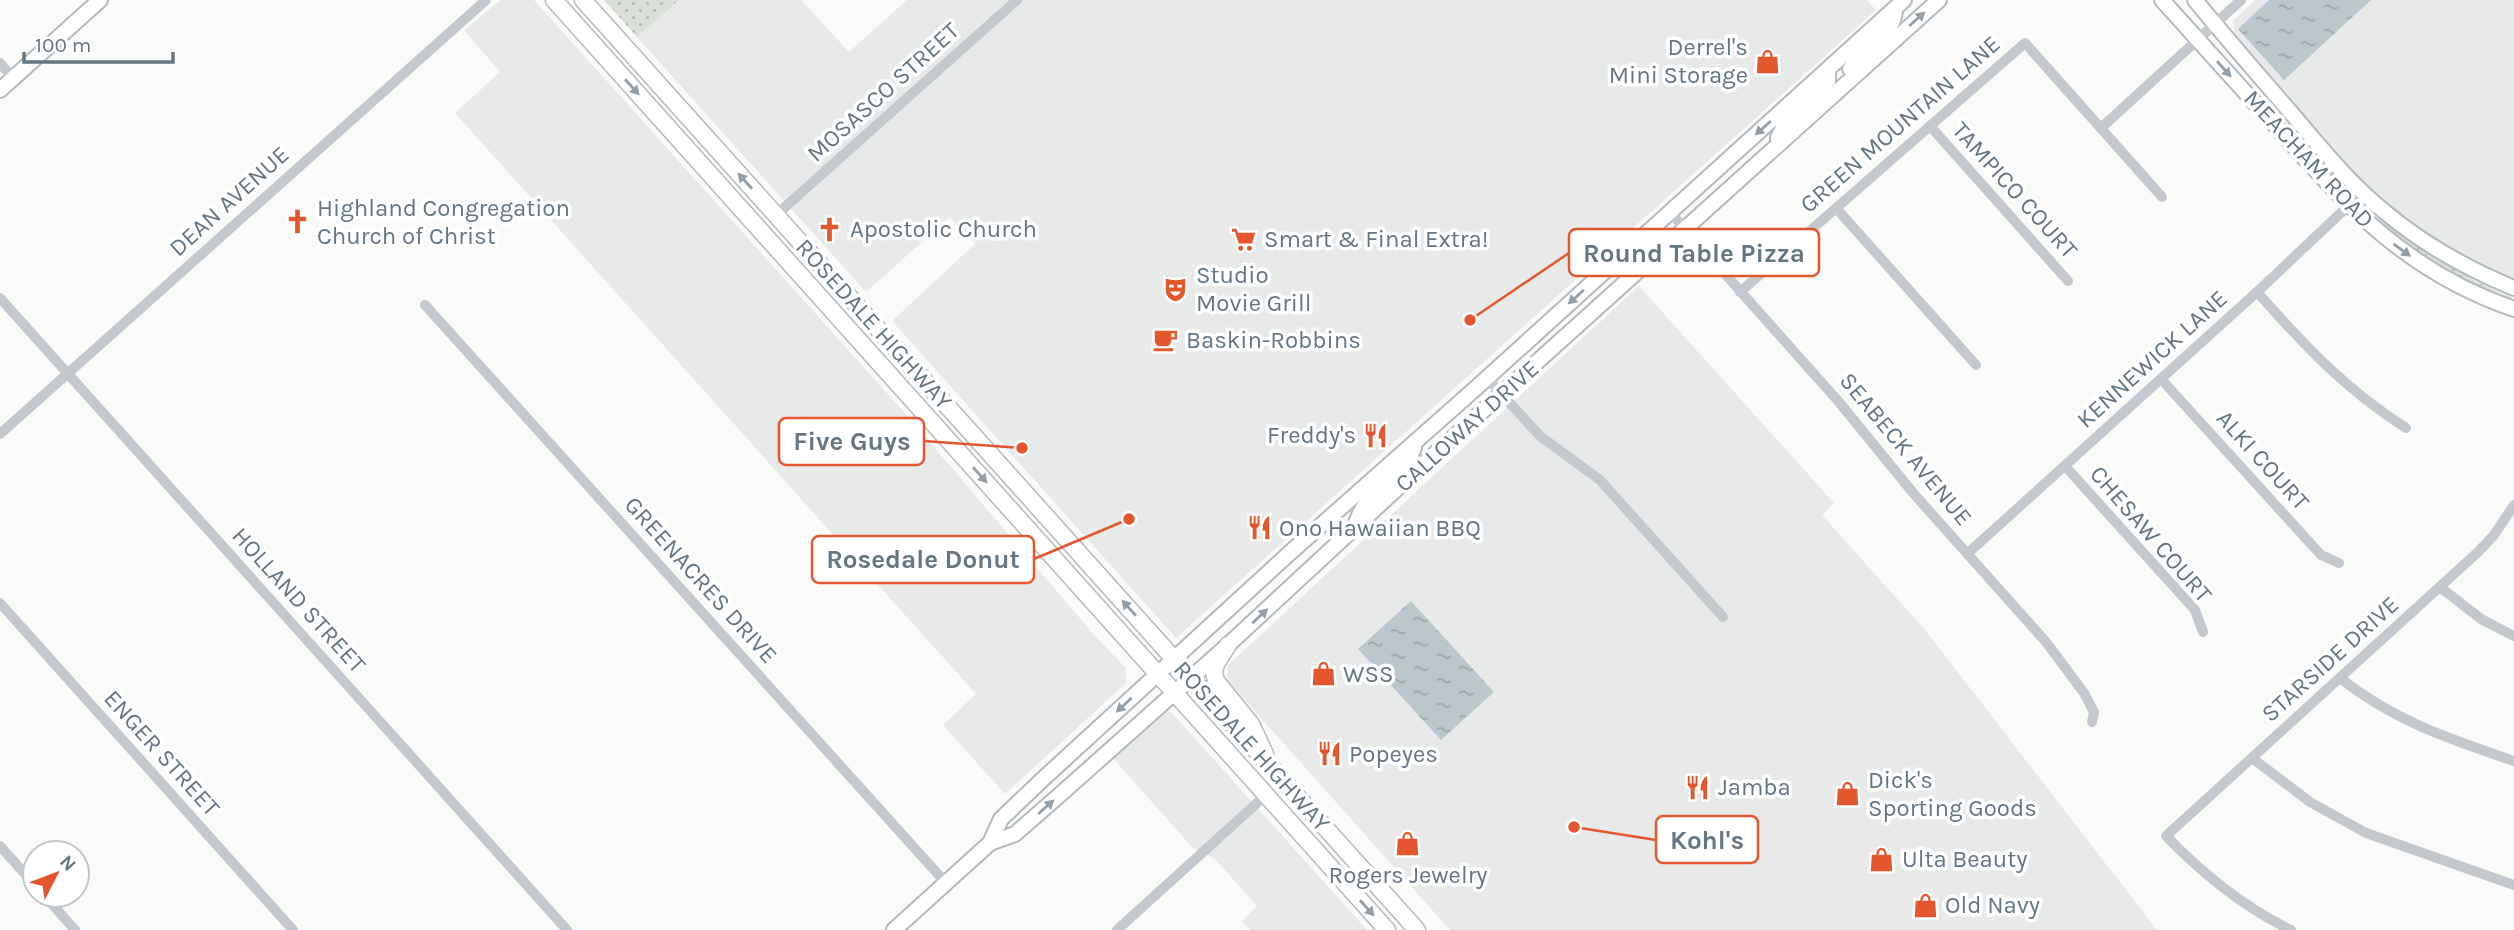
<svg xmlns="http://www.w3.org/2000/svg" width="2514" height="930" font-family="Karla,sans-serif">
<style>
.built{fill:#e8e9e9}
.grass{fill:url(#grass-dots)}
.water{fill:url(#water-ripples)}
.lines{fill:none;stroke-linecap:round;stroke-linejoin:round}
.secondary-casing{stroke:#b3babf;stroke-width:18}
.primary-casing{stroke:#b5babe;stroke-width:19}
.street{stroke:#c3c8cc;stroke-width:10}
.secondary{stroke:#fff;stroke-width:14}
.primary{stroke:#fff;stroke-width:16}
.oneway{fill:#939fa8}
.labels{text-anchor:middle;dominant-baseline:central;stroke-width:7;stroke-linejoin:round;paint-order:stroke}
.poi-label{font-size:24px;fill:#657683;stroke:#fff;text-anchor:start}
.street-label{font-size:24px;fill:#657683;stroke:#fff}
.leader{fill:none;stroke:#e4572e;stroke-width:2.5}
.callout-dot{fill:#e4572e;stroke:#fff;stroke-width:2.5}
.callout{fill:#fff;stroke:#e4572e;stroke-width:2.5}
.callout-label{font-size:26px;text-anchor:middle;font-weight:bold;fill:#657683}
</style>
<defs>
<pattern id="grass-dots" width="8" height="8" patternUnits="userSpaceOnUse" patternTransform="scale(1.75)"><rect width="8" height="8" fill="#dadfd7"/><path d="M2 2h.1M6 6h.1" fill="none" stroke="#b4b9b4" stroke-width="1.8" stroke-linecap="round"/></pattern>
<pattern id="water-ripples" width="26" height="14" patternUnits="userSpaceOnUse" patternTransform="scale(1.75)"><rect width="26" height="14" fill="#bbc7cb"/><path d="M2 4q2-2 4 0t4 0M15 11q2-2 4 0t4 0" fill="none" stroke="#9ca6aa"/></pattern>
</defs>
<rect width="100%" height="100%" fill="#fafaf8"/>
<g class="built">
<polygon points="501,0 534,0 911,420 1095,636 1126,668 1126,683 1005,794 943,725 976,694 455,113 500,72 464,30"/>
<polygon points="679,0 801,0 849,52 907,0 1867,0 1876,10 1176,638 892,321 975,244 950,217 866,292 637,37"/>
<polygon points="2255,0 2514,0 2514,279 2446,249 2369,190 2235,35 2233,21"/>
<polygon points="1639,286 1834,503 1822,515 1926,631 2157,930 1450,930 1227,680 1228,665"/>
<polygon points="1157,710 1171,712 1367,930 1250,930 1242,921 1257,906 1216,860 1191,846 1110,755"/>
</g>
<g class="grass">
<polygon points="604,0 679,0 637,37"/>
<polygon points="2369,213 2473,280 2514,299 2514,304 2475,289 2427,263 2372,222"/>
</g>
<g class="water">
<polygon points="2269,0 2371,0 2284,80 2238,29"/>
<polygon points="1411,601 1494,692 1441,740 1358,649"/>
</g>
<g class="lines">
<defs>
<g id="secondary">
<path d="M 2162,0 C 2199,41 2236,82 2273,123 C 2346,205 2406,272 2514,309"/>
<path d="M 2195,0 C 2227,39 2260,77 2293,115 C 2322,149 2350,184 2385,212 C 2423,244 2468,269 2514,288"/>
<path d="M 1850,69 C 1863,47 1895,36 1895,9"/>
<polyline points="0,90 100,0"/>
<polyline points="1778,138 1786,122 1828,81 1828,73"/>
<path d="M 1355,527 C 1362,498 1380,492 1400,472 C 1406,466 1410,456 1414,448"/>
<polyline points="990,843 1015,834 1063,792 1228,645 1417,470 1939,0"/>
<polyline points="894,930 990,843 1001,819 1044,778 1293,550 1476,388 1904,0"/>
</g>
<g id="primary">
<polyline points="554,0 1387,930"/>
<polyline points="583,0 1417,930"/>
<polyline points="1228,645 1216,664 1214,672 1216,681 1251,724 1265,754"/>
</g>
</defs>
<use href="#secondary" class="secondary-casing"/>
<use href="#primary" class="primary-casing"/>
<g class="street">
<polyline points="0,63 13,78"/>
<polyline points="1930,126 2068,281"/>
<polyline points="2101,128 2241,0"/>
<polyline points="1836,208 1976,365"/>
<polyline points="1670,212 1839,402 1914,494 2046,642 2084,693 2094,712 2092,722"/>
<polyline points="776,215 1017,0"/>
<polyline points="1740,292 2025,43 2162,197"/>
<path d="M 2257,292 C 2305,346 2345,389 2406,428"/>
<polyline points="0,298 567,930"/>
<polyline points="425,305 946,883"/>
<polyline points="1487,378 1540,436 1600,480 1723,617"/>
<polyline points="2161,379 2321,555 2339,563"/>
<polyline points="0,434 486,0"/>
<polyline points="2065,466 2195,610 2203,632"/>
<polyline points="1967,554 2257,292 2363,192"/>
<polyline points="2440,587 2481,619 2514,636"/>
<polyline points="0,603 293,930"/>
<path d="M 2340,678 C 2394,721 2450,739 2514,761"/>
<polyline points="2252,758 2310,802 2366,833 2514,885"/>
<polyline points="0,846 35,885"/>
<polyline points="44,895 75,930"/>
<polyline points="1117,930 1267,794"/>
<path d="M 2291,930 C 2243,907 2203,874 2166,836 L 2478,552 L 2494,535 L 2514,505"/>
</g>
<use href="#secondary" class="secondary"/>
<use href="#primary" class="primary"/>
</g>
<defs><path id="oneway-solid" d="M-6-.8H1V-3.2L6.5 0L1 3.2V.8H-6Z" transform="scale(1.75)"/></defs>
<g class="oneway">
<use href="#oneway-solid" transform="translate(1917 19) rotate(-42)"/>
<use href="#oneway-solid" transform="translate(2224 69) rotate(48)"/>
<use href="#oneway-solid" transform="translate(632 87) rotate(48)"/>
<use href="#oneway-solid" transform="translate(1763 128) rotate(138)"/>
<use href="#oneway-solid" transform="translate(745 181) rotate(-132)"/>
<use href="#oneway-solid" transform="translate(2402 250) rotate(36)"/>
<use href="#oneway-solid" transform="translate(1576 297) rotate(138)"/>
<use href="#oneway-solid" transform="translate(980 475) rotate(48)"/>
<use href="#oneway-solid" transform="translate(1129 608) rotate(-132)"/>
<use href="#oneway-solid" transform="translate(1260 616) rotate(-43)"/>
<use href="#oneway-solid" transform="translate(1124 705) rotate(137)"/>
<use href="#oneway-solid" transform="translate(1046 807) rotate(-42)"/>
<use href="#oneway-solid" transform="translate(1367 908) rotate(48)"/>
</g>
<defs>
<symbol id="shop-bare" viewBox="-9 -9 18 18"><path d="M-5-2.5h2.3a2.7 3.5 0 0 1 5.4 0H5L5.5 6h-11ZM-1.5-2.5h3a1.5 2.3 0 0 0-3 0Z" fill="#e4572e" stroke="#fff" stroke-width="2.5" paint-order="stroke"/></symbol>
<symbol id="church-bare" viewBox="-9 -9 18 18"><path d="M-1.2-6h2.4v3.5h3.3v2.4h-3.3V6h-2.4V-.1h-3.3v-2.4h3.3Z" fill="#e4572e" stroke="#fff" stroke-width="2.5" paint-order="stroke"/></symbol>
<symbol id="supermarket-bare" viewBox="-9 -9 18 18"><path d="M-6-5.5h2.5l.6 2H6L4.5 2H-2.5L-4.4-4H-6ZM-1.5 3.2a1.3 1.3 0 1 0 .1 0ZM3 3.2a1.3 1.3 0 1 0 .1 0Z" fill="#e4572e" stroke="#fff" stroke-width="2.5" paint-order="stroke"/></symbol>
<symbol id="theatre-bare" viewBox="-9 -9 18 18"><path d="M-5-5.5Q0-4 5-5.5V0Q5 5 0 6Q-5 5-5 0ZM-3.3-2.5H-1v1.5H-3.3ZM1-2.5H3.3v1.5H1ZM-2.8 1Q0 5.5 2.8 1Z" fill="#e4572e" stroke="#fff" stroke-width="2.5" paint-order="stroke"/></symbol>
<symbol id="cafe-bare" viewBox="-9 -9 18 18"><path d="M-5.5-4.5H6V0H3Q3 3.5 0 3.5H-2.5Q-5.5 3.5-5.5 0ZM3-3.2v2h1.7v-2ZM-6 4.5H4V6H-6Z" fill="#e4572e" stroke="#fff" stroke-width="2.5" paint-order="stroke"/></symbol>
<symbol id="restaurant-bare" viewBox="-9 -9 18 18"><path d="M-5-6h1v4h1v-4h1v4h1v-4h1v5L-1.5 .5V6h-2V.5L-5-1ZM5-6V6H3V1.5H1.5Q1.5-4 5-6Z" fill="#e4572e" stroke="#fff" stroke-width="2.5" paint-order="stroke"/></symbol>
</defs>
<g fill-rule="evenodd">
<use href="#shop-bare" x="1750" y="44" width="35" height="35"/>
<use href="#church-bare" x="280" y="204" width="35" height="35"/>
<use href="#church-bare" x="812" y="212" width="35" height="35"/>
<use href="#supermarket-bare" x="1226" y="222" width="35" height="35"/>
<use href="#theatre-bare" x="1158" y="272" width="35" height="35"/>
<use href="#cafe-bare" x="1148" y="322" width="35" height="35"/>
<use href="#restaurant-bare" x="1358" y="418" width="35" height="35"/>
<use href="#restaurant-bare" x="1242" y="510" width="35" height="35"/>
<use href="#shop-bare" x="1306" y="656" width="35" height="35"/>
<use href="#restaurant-bare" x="1312" y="736" width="35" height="35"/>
<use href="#restaurant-bare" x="1680" y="770" width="35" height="35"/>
<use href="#shop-bare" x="1830" y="776" width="35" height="35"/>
<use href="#shop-bare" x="1390" y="826" width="35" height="35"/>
<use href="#shop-bare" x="1864" y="842" width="35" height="35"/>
<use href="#shop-bare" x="1908" y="888" width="35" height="35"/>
</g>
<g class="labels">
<g class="poi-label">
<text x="1748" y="47" text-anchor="end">Derrel's<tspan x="1748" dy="28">Mini Storage</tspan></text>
<text x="317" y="208">Highland Congregation<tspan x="317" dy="28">Church of Christ</tspan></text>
<text x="850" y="229">Apostolic Church</text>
<text x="1264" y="239">Smart &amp; Final Extra!</text>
<text x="1196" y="275">Studio<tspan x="1196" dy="28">Movie Grill</tspan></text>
<text x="1186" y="340">Baskin-Robbins</text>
<text x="1356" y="435" text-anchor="end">Freddy's</text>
<text x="1279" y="528">Ono Hawaiian BBQ</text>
<text x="1343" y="674">WSS</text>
<text x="1349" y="754">Popeyes</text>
<text x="1868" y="780">Dick's<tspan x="1868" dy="28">Sporting Goods</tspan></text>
<text x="1718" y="787">Jamba</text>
<text x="1902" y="859">Ulta Beauty</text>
<text x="1408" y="875" text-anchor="middle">Rogers Jewelry</text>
<text x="1945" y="905">Old Navy</text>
</g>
<g class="street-label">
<text transform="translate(883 92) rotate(-42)">MOSASCO STREET</text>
<text transform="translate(1900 124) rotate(-41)">GREEN MOUNTAIN LANE</text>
<text transform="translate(2309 159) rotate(47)">MEACHAM ROAD</text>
<text transform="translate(2015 190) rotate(48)">TAMPICO COURT</text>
<text transform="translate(229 201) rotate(-42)">DEAN AVENUE</text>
<text transform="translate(874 324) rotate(48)">ROSEDALE HIGHWAY</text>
<text transform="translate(2152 359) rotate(-42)">KENNEWICK LANE</text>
<text transform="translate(1467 426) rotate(-42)">CALLOWAY DRIVE</text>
<text transform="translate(1906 449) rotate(50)">SEABECK AVENUE</text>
<text transform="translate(2263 460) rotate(48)">ALKI COURT</text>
<text transform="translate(2151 534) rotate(49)">CHESAW COURT</text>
<text transform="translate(701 580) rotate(48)">GREENACRES DRIVE</text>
<text transform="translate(299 600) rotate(48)">HOLLAND STREET</text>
<text transform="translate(2330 659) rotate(-42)">STARSIDE DRIVE</text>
<text transform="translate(1252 746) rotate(48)">ROSEDALE HIGHWAY</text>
<text transform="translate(162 753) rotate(48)">ENGER STREET</text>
</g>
</g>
<path class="leader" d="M1470 320L1569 253M1022 448L924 441M1129 519L1034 559M1574 827L1656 840"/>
<g class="callout-dot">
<circle cx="1470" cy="320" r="7"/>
<circle cx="1022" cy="448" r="7"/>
<circle cx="1129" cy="519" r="7"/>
<circle cx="1574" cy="827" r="7"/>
</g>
<g class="callout">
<rect x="1569" y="229" width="250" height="47" rx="7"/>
<rect x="779" y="418" width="145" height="47" rx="7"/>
<rect x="812" y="536" width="222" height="47" rx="7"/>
<rect x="1656" y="816" width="102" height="47" rx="7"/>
</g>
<g class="callout-label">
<text x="1694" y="262">Round Table Pizza</text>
<text x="852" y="450">Five Guys</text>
<text x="923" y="568">Rosedale Donut</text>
<text x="1707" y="849">Kohl's</text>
</g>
<g transform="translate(56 874) rotate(48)"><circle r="33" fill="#ffffff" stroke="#c1c8cd" stroke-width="2"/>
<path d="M0-5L12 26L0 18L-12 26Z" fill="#e4572e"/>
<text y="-10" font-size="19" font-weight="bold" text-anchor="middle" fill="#657683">N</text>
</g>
<path d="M24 52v10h149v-10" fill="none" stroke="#657683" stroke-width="3.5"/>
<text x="35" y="52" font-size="21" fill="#657683" stroke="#ffffff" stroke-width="5" paint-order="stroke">100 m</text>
</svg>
